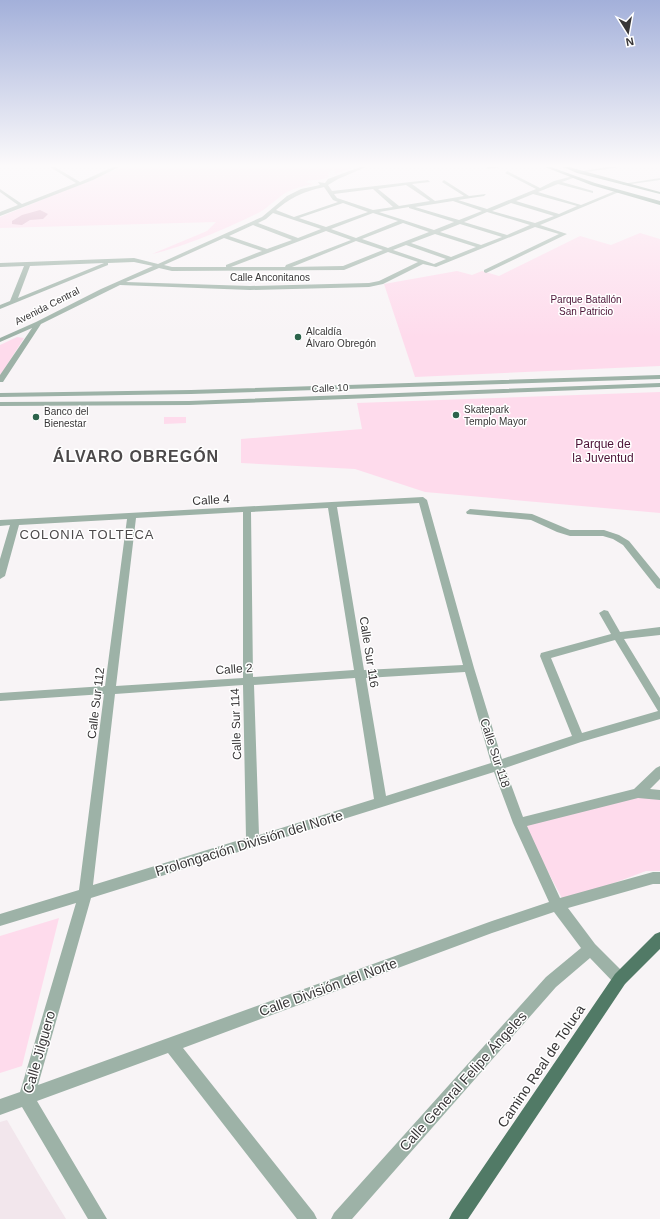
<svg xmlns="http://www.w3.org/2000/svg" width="660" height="1219" font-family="Helvetica,sans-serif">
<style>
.built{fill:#f2e6ec}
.green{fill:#fedbec}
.water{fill:#dbabc4}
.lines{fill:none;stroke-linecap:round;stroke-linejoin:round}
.minor{fill:#9db2a7;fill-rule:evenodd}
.major{fill:#517a66;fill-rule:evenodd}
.poi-dot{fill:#2c634b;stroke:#fff;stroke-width:1.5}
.labels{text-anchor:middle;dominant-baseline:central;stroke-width:3;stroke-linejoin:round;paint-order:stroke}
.far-street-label{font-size:10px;fill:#383637;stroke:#fff}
.far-park-label{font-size:10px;fill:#4c1336;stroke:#fff}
.far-poi-label{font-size:10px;fill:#383637;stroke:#fff;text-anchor:start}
.park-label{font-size:12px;fill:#4c1336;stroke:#fff}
.street-label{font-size:12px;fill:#383637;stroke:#fff}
.neighbourhood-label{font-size:13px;letter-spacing:1px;fill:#4c494a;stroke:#fff}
.near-street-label{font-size:14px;fill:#383637;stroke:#fff}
.district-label{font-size:16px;font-weight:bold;letter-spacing:1px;fill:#4c494a;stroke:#fff}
</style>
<rect width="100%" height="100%" fill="#f8f4f6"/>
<polygon class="built" points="7,1120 38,1173 66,1219 0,1219 0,1122"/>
<g class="green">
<path d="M 122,167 L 354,167 L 335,174 L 334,169 L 329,172 L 328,177 C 319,182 314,178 305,182 L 313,184 C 304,186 295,188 287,192 C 277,198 270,206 260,212 C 230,227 184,247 152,254 L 207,231 L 216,222 L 0,228 L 0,217 Z"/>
<polygon points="640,233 660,239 660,366 415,377 384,284 457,271 472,275 482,271 499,276 580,236 611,245"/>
<polygon points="17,337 24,338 0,376 0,345"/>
<polygon points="660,392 660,513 425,492 355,469 241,463 241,439 362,429 357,403"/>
<polygon points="164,417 186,417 186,423 164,424"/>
<polygon points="638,795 660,797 660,871 646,871 564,902 523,825"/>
<polygon points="59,918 22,1066 0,1073 0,936"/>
</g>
<polygon class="water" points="40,210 48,214 43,219 30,220 22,225 12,224 12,221 22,215"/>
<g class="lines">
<g class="minor">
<polygon points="50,167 55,167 80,182 113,167 119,167 93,180 0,216 0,212 18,205 0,192 0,189 22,204 76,183"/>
<path d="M 360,167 L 366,167 L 338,179 L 328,185 L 332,191 L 428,180 L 430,182 L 412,184 L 435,201 L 464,196 L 442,182 L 444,180 L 469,196 L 486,194 L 484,196 L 458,200 L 487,209 L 536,189 L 505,173 L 507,171 L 540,188 L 554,181 L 573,176 L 573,178 L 562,182 L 593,191 L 593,193 L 558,184 L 538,192 L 581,205 L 615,191 L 619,192 L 540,225 L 567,234 L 486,273 L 484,272 L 484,270 L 559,234 L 535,227 L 436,267 L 423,264 L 383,284 L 369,287 L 250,290 L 120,285 L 41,324 L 3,382 L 0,382 L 0,375 L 32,328 L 0,342 L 0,338 L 36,322 L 101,289 L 153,266 L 134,262 L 108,263 L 108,265 L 0,309 L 0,305 L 10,301 L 24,266 L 0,267 L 0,263 L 134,258 L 158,264 L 262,217 L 287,196 L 301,189 L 320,185 L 318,182 L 325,183 L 328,179 ZM 406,185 L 430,201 L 399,206 L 378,189 ZM 324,187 L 333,200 L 338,202 L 294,217 L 276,210 C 293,196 303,192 324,187 ZM 373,189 L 393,207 L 373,210 L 337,198 L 334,194 ZM 533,194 L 577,206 L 559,214 L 516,201 ZM 453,201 L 482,211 L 459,220 L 415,207 ZM 343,203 L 368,212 L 326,227 L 299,218 ZM 511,203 L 554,216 L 535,223 L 492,211 ZM 409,207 L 409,208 L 454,222 L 434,230 L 379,212 ZM 487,212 L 530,225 L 507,235 L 464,222 ZM 273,213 L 321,229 L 298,238 L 258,223 L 266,219 ZM 373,213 L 398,221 L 356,238 L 331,229 ZM 403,223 L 429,232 L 388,248 L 362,239 ZM 460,224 L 502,237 L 481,245 L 440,232 ZM 253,225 L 292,240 L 267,249 L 229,236 ZM 326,231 L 351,240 L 286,265 L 285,267 L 231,267 ZM 435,234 L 476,247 L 451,257 L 411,243 ZM 224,238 L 262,251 L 226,265 L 226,267 L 172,267 L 164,265 ZM 356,241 L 383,250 L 343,266 L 292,267 ZM 406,245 L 446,259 L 434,264 L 393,250 ZM 388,252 L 418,262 L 379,281 L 369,283 L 250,286 L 126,282 L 159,268 L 172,271 L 344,270 ZM 104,263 L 18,298 L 30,266 Z"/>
<polygon points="486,167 500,167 488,169"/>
<polygon points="607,167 620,167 579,173 577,172"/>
<polygon points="660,178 660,180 624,185 622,184"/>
<polygon points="660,375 660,379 191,394 0,397 0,393 191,390"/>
<polygon points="660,383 660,387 189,405 0,406 0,402 189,401"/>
<path d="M 423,497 L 427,500 L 474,668 L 502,759 L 572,736 L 540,656 L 541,653 L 611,634 L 599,613 L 604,610 L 608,611 L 620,632 L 660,627 L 660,635 L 624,639 L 660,698 L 660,719 L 581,742 L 505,768 L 523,817 L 634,789 L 656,768 L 660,766 L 660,779 L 650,789 L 660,790 L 660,800 L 638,798 L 527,826 L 560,898 L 653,872 L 660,872 L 660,884 L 653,884 L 568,908 L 595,944 L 625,974 L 627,979 L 625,984 L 620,986 L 615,984 L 590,958 L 556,987 L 352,1219 L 331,1219 L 334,1213 L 546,977 L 581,948 L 554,912 L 492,933 L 183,1048 L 314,1213 L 317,1219 L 297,1219 L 168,1053 L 37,1101 L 107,1219 L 88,1219 L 22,1107 L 0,1115 L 0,1099 L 20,1092 L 76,903 L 0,926 L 0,914 L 79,890 L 104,694 L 0,701 L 0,693 L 105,686 L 127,519 L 19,525 L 5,576 L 0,579 L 0,559 L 10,525 L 0,526 L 0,520 ZM 419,503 L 463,665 L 364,670 L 337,507 ZM 328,508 L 354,670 L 253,677 L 251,512 ZM 243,512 L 243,678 L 116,686 L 136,518 ZM 615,640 L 658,711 L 582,733 L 551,658 ZM 465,672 L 491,763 L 386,796 L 366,678 ZM 355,678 L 374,799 L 259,835 L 254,685 ZM 243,685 L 246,838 L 93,885 L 115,694 ZM 494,772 L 513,823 L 549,902 L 492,921 L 38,1085 L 91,898 Z"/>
<polygon points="470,509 532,514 570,530 604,530 619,535 629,541 660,579 660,589 657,588 623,545 613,539 603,536 570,536 557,532 531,520 467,514 466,512"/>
</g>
<g class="major">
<polygon points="545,167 551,167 595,183 660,201 660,205 591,185"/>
<polygon points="563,167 569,167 660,192 660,194 577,173"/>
<polygon points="660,932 660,949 625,984 468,1219 449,1219 452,1213 615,974 655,934"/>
</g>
</g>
<linearGradient id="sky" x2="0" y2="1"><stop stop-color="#a3b0da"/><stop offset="0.49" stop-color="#fcfafb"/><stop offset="1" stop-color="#fcfafb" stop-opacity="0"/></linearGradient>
<rect width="660" height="338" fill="url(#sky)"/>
<g class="poi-dot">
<circle cx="298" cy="337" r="4"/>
<circle cx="456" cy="415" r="4"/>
<circle cx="36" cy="417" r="4"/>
</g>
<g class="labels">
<g class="far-street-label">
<text x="270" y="277">Calle Anconitanos</text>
<text transform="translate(47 306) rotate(-27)">Avenida Central</text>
<text transform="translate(330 388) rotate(-2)">Calle 10</text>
</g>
<g class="far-park-label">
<text x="586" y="299">Parque Batallón<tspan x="586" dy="12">San Patricio</tspan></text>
</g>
<g class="far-poi-label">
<text x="306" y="331">Alcaldía<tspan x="306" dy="12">Álvaro Obregón</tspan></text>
<text x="464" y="409">Skatepark<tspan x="464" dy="12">Templo Mayor</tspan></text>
<text x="44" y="411">Banco del<tspan x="44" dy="12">Bienestar</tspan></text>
</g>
<g class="park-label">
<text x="603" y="444">Parque de<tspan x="603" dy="14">la Juventud</tspan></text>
</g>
<g class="street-label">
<text transform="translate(211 500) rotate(-3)">Calle 4</text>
<text transform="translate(369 652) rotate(81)">Calle Sur 116</text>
<text transform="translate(234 669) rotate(-4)">Calle 2</text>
<text transform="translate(96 703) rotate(-83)">Calle Sur 112</text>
<text transform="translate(236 724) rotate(-92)">Calle Sur 114</text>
<text transform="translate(495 753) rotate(72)">Calle Sur 118</text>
</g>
<g class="neighbourhood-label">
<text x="87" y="534">COLONIA TOLTECA</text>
</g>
<g class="near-street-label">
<text transform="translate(249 843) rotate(-17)">Prolongación División del Norte</text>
<text transform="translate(328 987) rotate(-20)">Calle División del Norte</text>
<text transform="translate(39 1052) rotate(-74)">Calle Jilguero</text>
<text transform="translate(541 1066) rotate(-56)">Camino Real de Toluca</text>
<text transform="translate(463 1081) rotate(-48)">Calle General Felipe Ángeles</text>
</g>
<g class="district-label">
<text x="136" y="456">ÁLVARO OBREGÓN</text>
</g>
</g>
<g transform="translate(628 32) rotate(169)" stroke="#ffffff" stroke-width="3" paint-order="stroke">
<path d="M0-3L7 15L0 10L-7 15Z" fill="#383637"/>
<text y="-6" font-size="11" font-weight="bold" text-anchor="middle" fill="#383637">N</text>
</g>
</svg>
